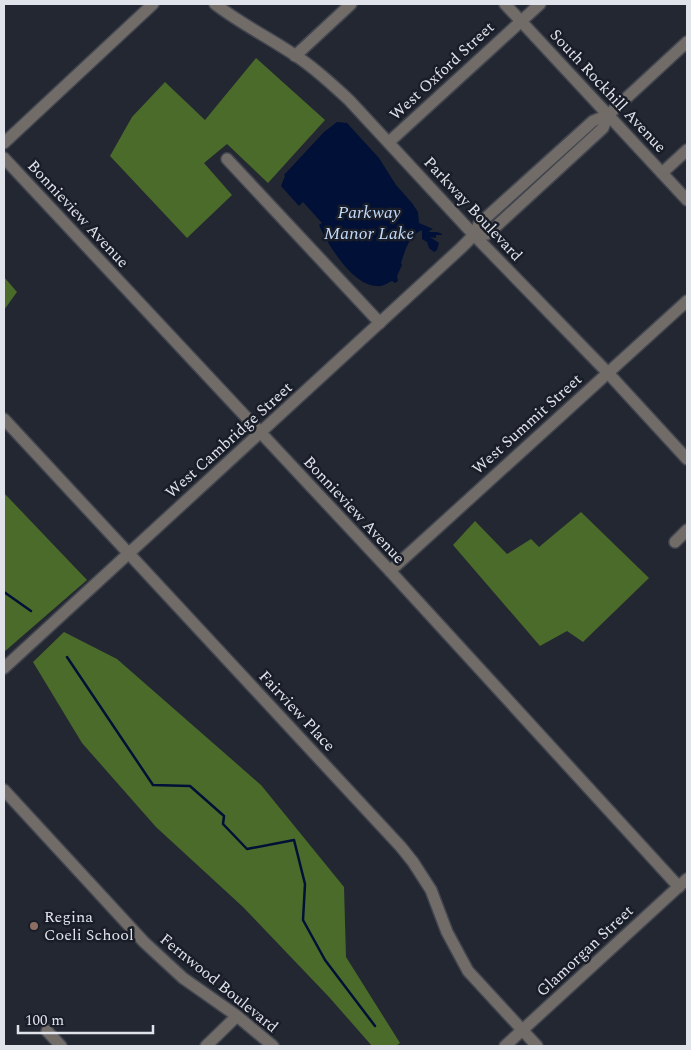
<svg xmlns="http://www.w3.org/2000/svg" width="691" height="1050" font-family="Spectral,serif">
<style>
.forest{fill:#4a6b2a}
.water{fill:#001036}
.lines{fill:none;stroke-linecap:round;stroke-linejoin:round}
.stream{stroke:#001036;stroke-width:2.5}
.minor-casing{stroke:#41454f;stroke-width:14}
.minor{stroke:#716c68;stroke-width:11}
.education-dot{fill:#8d6e63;stroke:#191d27;stroke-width:2}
.labels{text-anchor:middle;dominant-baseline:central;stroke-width:5;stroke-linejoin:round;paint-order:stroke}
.street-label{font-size:16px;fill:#e0e3ea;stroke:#191d27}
.poi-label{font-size:16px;fill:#e0e3ea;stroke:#191d27;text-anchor:start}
.water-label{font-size:18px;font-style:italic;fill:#c3dafb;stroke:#191d27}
</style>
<rect width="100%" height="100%" fill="#232731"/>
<g class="forest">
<polygon points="256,58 325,120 268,183 227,144 204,163 232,195 187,238 110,156 132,117 165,82 205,120"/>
<polygon points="4,277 17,292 4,310"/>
<polygon points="4,493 87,580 4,652 4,492"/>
<polygon points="581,512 649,578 583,642 567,631 540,646 453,545 475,521 507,554 531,539 539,547"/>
<polygon points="64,632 117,659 261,785 344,887 346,957 400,1043 396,1046 372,1046 329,997 243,907 156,827 82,743 33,662"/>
</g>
<path class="water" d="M 337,122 L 347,123 L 379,158 L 396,185 L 412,203 L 418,212 L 419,223 L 433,229 L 429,231 L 430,232 L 437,232 L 442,234 L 442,235 L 436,235 L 436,238 L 430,237 L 439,243 L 437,250 L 434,252 L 429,248 L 427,242 L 422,239 L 422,230 C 409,235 405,251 401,263 L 402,265 L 397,276 L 398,281 L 395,283 L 392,281 C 387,283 383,287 377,286 C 353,286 328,245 319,225 L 322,223 L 303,202 L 299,206 L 281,186 L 285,176 L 284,175 L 324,132 Z"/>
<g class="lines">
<g class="stream">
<polyline points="4,592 31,611"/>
<polyline points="67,657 153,785 190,786 224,816 223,824 247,849 294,840 305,884 303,920 325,960 375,1026"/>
</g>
<defs>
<g id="minor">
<path d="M 215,4 C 242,25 274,40 302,60 C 319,72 334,86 349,100 L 474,235 L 608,373 L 687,459"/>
<polyline points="505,4 687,200"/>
<polyline points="295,56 351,4"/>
<polyline points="389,142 540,4"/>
<polyline points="4,143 153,4"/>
<polyline points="4,158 390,571 679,887"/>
<polyline points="227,159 380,323"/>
<polyline points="662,173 687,150"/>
<polyline points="474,235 487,234 491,231 603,128 608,115"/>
<polyline points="4,419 401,847 413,862 431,890 447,932 468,971 537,1046"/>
<polyline points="675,542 687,530"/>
<polyline points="390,571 687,301"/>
<polyline points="4,668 461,248 474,235 479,224 593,121 608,115 687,42"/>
<polyline points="4,790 144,942 183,978 237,1016 273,1046"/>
<polyline points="47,1031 61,1046"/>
<polyline points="206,1046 237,1016"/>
<polyline points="505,1046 687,879"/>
</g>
</defs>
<use href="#minor" class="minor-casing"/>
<use href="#minor" class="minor"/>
</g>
<circle class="education-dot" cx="34" cy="926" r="5"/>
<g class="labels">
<g class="street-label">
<text transform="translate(442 71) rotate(-43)">West Oxford Street</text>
<text transform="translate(608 91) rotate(47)">South Rockhill Avenue</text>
<text transform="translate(473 209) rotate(47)">Parkway Boulevard</text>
<text transform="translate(78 214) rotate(47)">Bonnieview Avenue</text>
<text transform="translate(527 424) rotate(-42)">West Summit Street</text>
<text transform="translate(229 440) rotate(-42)">West Cambridge Street</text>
<text transform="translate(354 510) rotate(47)">Bonnieview Avenue</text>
<text transform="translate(297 711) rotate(47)">Fairview Place</text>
<text transform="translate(585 951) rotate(-43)">Glamorgan Street</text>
<text transform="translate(219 983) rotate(39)">Fernwood Boulevard</text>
</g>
<g class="poi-label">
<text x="44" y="917">Regina<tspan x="44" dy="18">Coeli School</tspan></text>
</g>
<g class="water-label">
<text x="369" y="212">Parkway<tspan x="369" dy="21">Manor Lake</tspan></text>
</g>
</g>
<rect width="691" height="1050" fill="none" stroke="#e0e3ea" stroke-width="10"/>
<path d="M18 1025v8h135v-8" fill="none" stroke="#e0e3ea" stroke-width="2.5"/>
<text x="25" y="1025" font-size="15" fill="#e0e3ea" stroke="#191d27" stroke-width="4" paint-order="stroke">100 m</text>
</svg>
